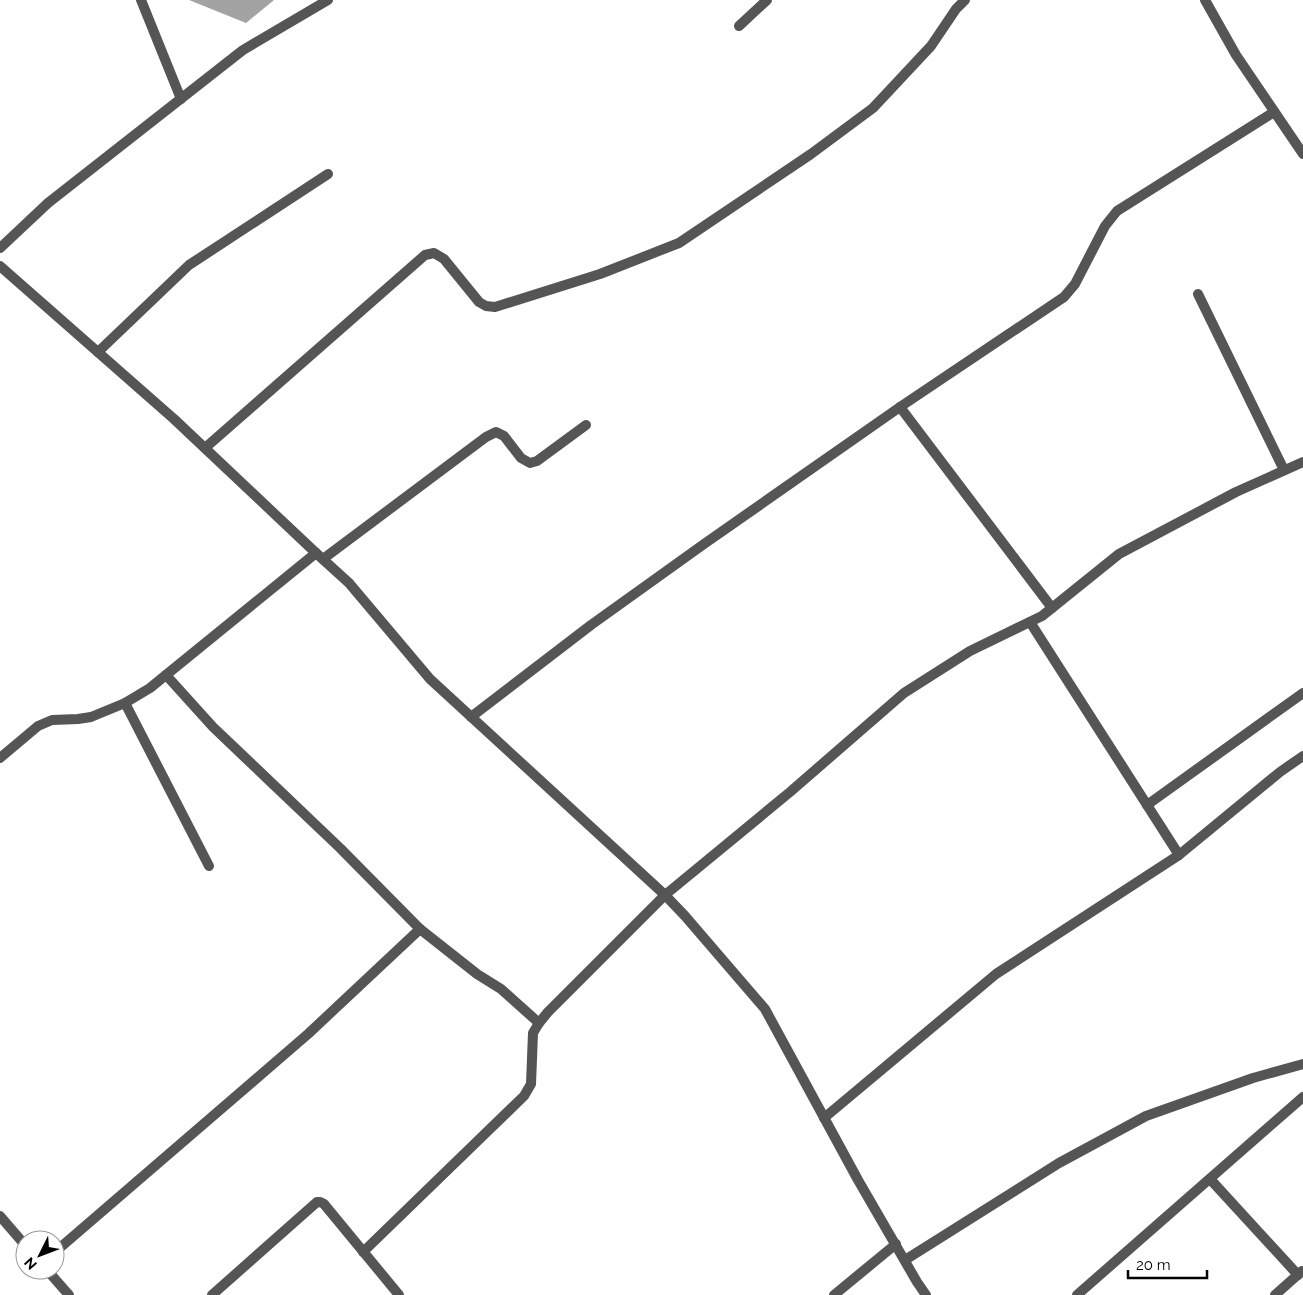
<svg xmlns="http://www.w3.org/2000/svg" width="1303" height="1295" font-family="Raleway,sans-serif">
<style>
.water{fill:#a3a3a3}
.lines{fill:none;stroke-linecap:round;stroke-linejoin:round}
.minor{stroke:#555;stroke-width:10}
</style>
<rect width="100%" height="100%" fill="#fff"/>
<polygon class="water" points="189,0 274,0 246,23"/>
<g class="lines">
<g class="minor">
<polyline points="141,0 181,99"/>
<polyline points="1205,0 1236,55 1303,154"/>
<polyline points="739,26 767,0"/>
<polyline points="0,248 48,203 243,50 328,0"/>
<polyline points="0,266 174,419 316,553 349,583 430,679 665,895 685,916 765,1009 858,1180 917,1282 926,1295"/>
<polyline points="1198,294 1284,470"/>
<polyline points="98,352 189,265 328,174"/>
<polyline points="900,407 1052,608"/>
<polyline points="205,448 425,255 434,253 444,259 479,302 486,306 495,307 600,274 679,243 811,154 873,108 931,46 956,9 965,0"/>
<polyline points="323,559 486,437 496,432 504,436 521,458 530,463 537,461 586,425"/>
<polyline points="1030,622 1179,855"/>
<polyline points="166,675 213,727 340,848 420,929 477,974 501,989 539,1023"/>
<polyline points="125,703 209,866"/>
<polyline points="471,717 591,625 704,544 900,407 1064,297 1075,284 1105,226 1117,211 1274,112"/>
<polyline points="0,758 38,726 52,720 78,719 91,717 125,703 150,688 316,553"/>
<polyline points="1147,805 1303,693"/>
<polyline points="824,1118 996,974 1179,855 1280,772 1303,756"/>
<polyline points="1210,1179 1298,1275"/>
<polyline points="0,1216 25,1245"/>
<polyline points="55,1252 308,1034 420,929"/>
<polyline points="363,1252 524,1096 531,1084 533,1033 539,1023 548,1012 665,895 790,792 904,693 970,651 1042,616 1119,554 1236,492 1303,462"/>
<polyline points="905,1260 1059,1163 1146,1116 1253,1078 1303,1064"/>
<polyline points="47,1270 69,1295"/>
<polyline points="212,1295 317,1202 320,1202 324,1204 399,1295"/>
<polyline points="834,1295 896,1244"/>
<polyline points="1077,1295 1303,1097"/>
<polyline points="1275,1295 1302,1271"/>
</g>
</g>
<g transform="translate(40 1255) rotate(228)"><circle r="24" fill="#ffffff" stroke="#999999"/>
<path d="M0-4L9 19L0 12L-9 19Z" fill="#000000"/>
<text y="-8" font-size="14" font-weight="bold" text-anchor="middle" fill="#000000">N</text>
</g>
<path d="M1128 1270v8h79v-8" fill="none" stroke="#000000" stroke-width="2.5"/>
<text x="1136" y="1270" font-size="15" fill="#000000" stroke="#ffffff" stroke-width="4" paint-order="stroke">20 m</text>
</svg>
